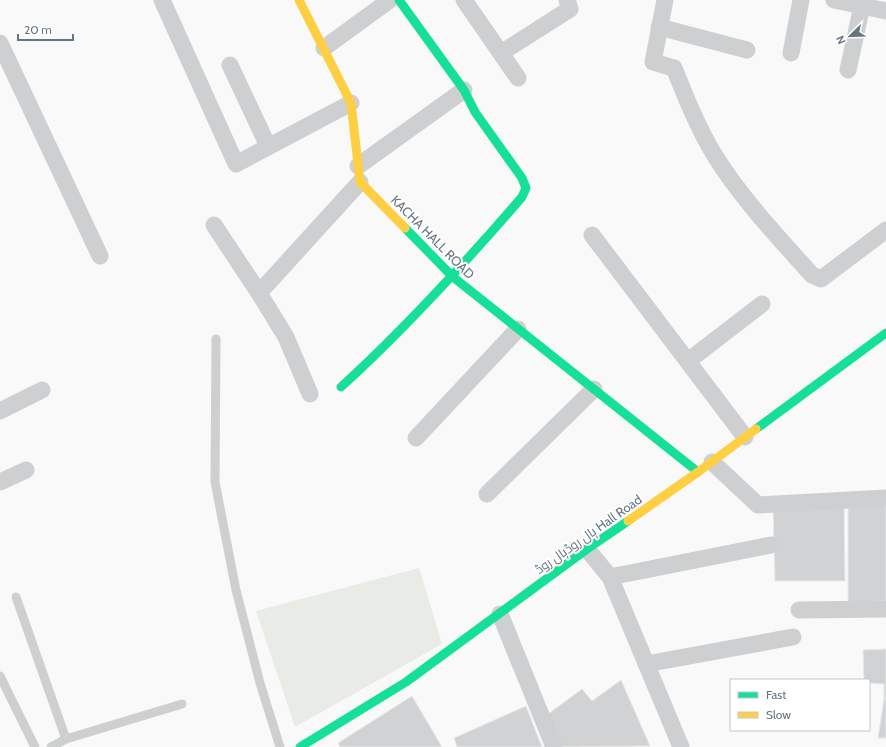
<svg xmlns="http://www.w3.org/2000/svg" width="886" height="747" font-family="Cabin,Cairo,sans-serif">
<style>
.green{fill:#e8ebe6}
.building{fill:#d0d2d3;stroke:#e8e8e8}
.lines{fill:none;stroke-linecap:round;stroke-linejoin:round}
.lane{stroke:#cecfd0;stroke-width:9}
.street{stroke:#cecfd0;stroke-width:17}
.fast{stroke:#16e098;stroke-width:9}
.slow{stroke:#ffcf43;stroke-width:9}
.labels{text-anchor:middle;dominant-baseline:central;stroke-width:4;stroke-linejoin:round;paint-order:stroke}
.street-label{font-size:13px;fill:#657683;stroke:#fff}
</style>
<rect width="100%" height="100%" fill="#f9f9f9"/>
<polygon class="green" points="419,568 442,644 295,727 256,611"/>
<g class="building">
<polygon points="844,503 845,581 775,581 773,507"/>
<polygon points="848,503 886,503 886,601 848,602"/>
<polygon points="886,649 886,699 884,699 884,684 869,683 869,680 864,680 863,650"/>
<polygon points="621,680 650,746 557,747 544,717 582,689 592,701"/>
<polygon points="412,696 442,747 340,747 338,743"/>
<polygon points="884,699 886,699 886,738 878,738"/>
<polygon points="526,706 542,747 457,747 454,738"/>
</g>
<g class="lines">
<g class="lane">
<polyline points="216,339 215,482 236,590 260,683 280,747"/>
<polyline points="16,597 66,739"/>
<polyline points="0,676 35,747"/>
<polyline points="51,747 66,739 182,704"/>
</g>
<g class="street">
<polyline points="162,0 236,164 351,103"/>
<polyline points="464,0 518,78"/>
<path d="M 665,0 L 653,62 L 674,68 C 686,98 698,128 715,156 C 742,199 778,237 812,275 L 821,279 L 886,230"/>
<polyline points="834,0 886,11"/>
<polyline points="659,27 747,50"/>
<polyline points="0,43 100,256"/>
<polyline points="324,48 390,0"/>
<polyline points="501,53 570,9 567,0"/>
<polyline points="791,53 801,0"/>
<polyline points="230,65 268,146"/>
<polyline points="848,70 862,6"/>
<polyline points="358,166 464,90"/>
<polyline points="214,225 259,293 286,337 310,394"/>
<polyline points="592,235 745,437"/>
<polyline points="259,293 360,182"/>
<polyline points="688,361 762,304"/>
<polyline points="0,411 42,390"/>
<polyline points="416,438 518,329"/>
<polyline points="712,462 758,505 886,498"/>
<polyline points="0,482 26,470"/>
<polyline points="487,494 594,389"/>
<polyline points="587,549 610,577 681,747"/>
<polyline points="610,577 771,545"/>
<polyline points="799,610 886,609"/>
<polyline points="500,614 554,747"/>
<polyline points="646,664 793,637"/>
</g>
<g class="fast">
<polyline points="405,228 453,277 698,472"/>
<path d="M 341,387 C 406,328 465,263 522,197 L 526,188 L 522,178 L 475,112 L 464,90 L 399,0"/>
<polyline points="756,429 886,333"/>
<polyline points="300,747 406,682 587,549 628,521"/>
</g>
<g class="slow">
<polyline points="299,0 351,103 360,182 405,228"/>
<polyline points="628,521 698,472 756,429"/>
</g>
</g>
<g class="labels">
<g class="street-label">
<text transform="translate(433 237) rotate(45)">KACHA HALL ROAD</text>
<text transform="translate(588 534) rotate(-35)">ہال روڈہال روڈ Hall Road</text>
</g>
</g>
<rect x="730" y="679" width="140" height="52" fill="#ffffff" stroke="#c1c8cd"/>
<rect x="738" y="692" width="20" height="6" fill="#16e098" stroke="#c1c8cd"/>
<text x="766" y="699" font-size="12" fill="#657683">Fast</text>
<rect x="738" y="712" width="20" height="6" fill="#ffcf43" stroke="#c1c8cd"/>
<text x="766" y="719" font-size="12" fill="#657683">Slow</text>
<g transform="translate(850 36) rotate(247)" stroke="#ffffff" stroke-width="3" paint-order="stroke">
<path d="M0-3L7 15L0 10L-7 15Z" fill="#657683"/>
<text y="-6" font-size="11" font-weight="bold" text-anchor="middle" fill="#657683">N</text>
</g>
<path d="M18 34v6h55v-6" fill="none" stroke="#657683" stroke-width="2"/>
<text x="24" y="34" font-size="12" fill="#657683" stroke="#ffffff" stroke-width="3" paint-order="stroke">20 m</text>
</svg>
